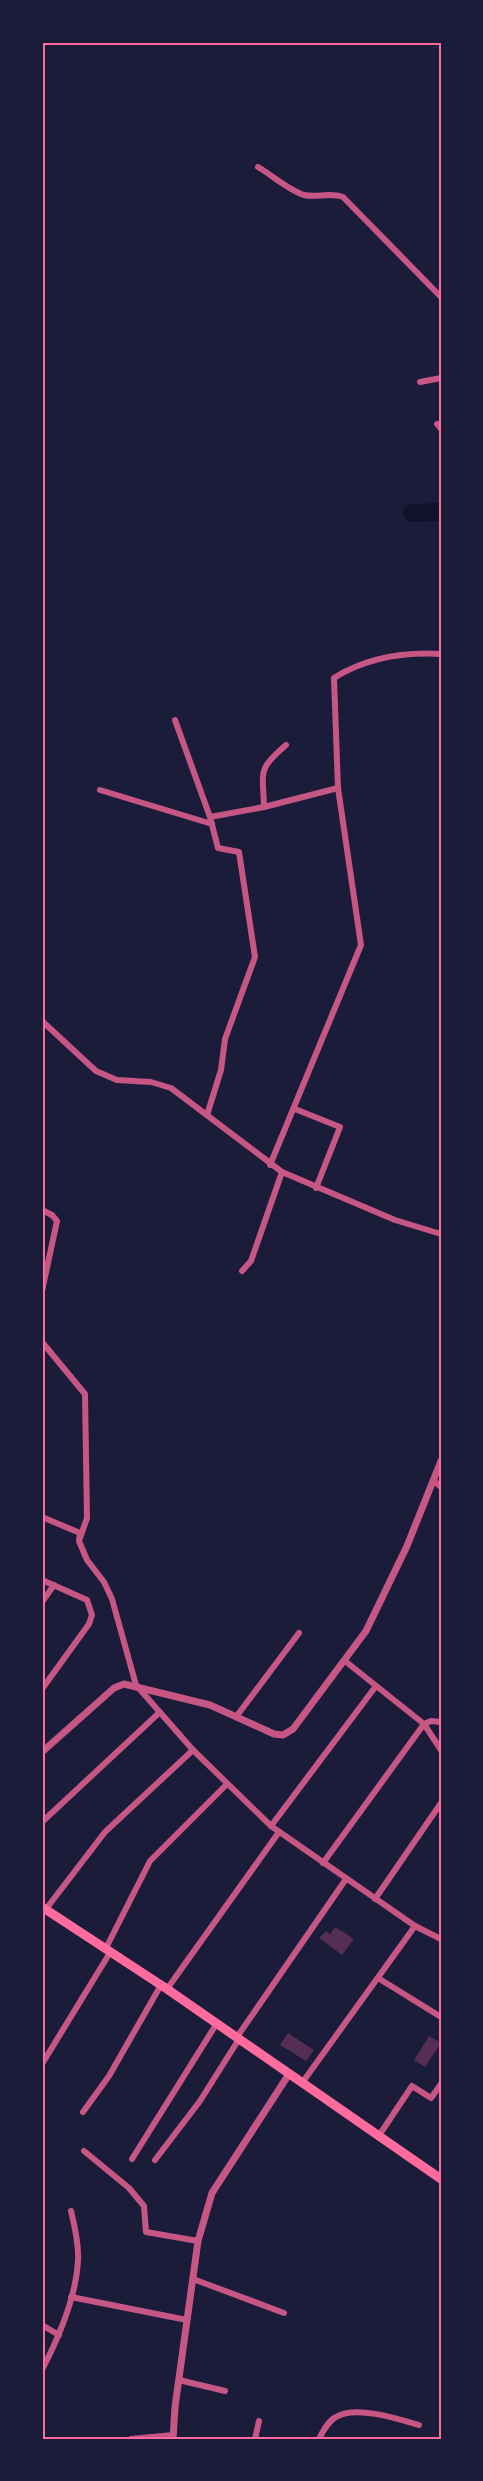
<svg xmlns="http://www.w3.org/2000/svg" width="483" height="2481" font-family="'Fira Sans',sans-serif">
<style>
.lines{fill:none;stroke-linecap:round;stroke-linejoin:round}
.river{stroke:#12122b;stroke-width:18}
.building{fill:#542f53}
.minor{stroke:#c65784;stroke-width:6}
.tertiary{stroke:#c65784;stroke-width:7}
.primary{stroke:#ff6b9d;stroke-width:9}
.neatline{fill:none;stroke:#ff6b9d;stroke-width:2}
</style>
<rect width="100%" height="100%" fill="#1b1b3a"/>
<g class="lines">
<polyline class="river" points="412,513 441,512"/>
</g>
<g class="building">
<polygon points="335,1927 354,1939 342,1955 319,1938 326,1931 330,1934"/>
<polygon points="288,2033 314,2050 306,2061 280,2045"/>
<polygon points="429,2036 441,2043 425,2067 414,2060"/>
</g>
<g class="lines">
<g class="minor">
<path d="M 258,167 C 272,175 288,190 304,195 C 317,198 329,192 343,197 L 441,297"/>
<polyline points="420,382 441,378"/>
<polyline points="437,424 441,429"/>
<polyline points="175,720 210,817"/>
<polyline points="100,790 212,824"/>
<polyline points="264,807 338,788"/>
<polyline points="42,1021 96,1071 117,1080 151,1082 171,1088 282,1172 395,1220 441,1234"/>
<polyline points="295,1109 340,1127 316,1188"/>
<path d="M 207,1115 L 221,1070 L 225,1039 L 255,957 L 239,852 L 218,848 L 210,817 L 264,807 C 263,770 257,770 286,745"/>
<path d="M 270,1165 L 361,945 L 338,788 L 334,678 C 366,658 405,652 441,654"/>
<polyline points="42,1210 52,1215 57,1221 42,1291"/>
<polyline points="242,1271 251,1261 282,1172"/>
<polyline points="42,1342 85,1394 87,1518 80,1538"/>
<polyline points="433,1480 441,1487"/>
<polyline points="42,1517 80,1533 79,1541 87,1560 104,1582 112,1599 136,1685 193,1750 271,1826 415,1926 441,1939"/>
<polyline points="42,1580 87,1600 92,1615 89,1624 42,1689"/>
<polyline points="42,1602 54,1585"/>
<polyline points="345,1661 424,1724 441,1750"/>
<polyline points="236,1717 299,1633"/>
<polyline points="42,1822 160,1712"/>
<polyline points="271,1826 376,1686"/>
<polyline points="323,1863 424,1724 431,1721 441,1722"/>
<polyline points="375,1899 441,1803"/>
<polyline points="46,1909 105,1832 193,1750"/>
<polyline points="106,1948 150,1861 227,1784"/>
<polyline points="378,1978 441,2017"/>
<polyline points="167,1989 279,1832"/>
<polyline points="237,2037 346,1879"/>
<polyline points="42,2064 111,1951"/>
<polyline points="302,2083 415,1926"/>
<polyline points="83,2112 109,2076 161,1985"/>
<polyline points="378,2137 412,2086 431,2098 441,2084"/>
<polyline points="84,2151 129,2188 144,2206 146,2232 198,2241"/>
<polyline points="132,2159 217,2023"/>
<polyline points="155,2160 200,2101 239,2039"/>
<polyline points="193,2279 284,2313"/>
<polyline points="71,2297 187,2320"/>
<polyline points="42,2325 59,2335"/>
<path d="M 42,2370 C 59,2337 76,2298 78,2261 C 79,2244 75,2227 71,2211"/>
<polyline points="179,2380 225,2391"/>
<polyline points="131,2439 173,2435"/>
<polyline points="255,2439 259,2421"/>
<path d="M 319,2439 C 323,2431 328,2421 336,2417 C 356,2405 399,2419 419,2425"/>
</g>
<g class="tertiary">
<polyline points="42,1752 114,1688 124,1684 210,1705 274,1734 283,1735 293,1729 366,1631 407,1546 441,1461"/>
<polyline points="173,2439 175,2407 198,2241 212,2193 289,2074"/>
</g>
<polyline class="primary" points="42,1907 167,1989 441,2179"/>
</g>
<rect width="483" height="2481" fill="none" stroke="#1b1b3a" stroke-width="87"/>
<rect x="44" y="44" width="396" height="2394" class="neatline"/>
</svg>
